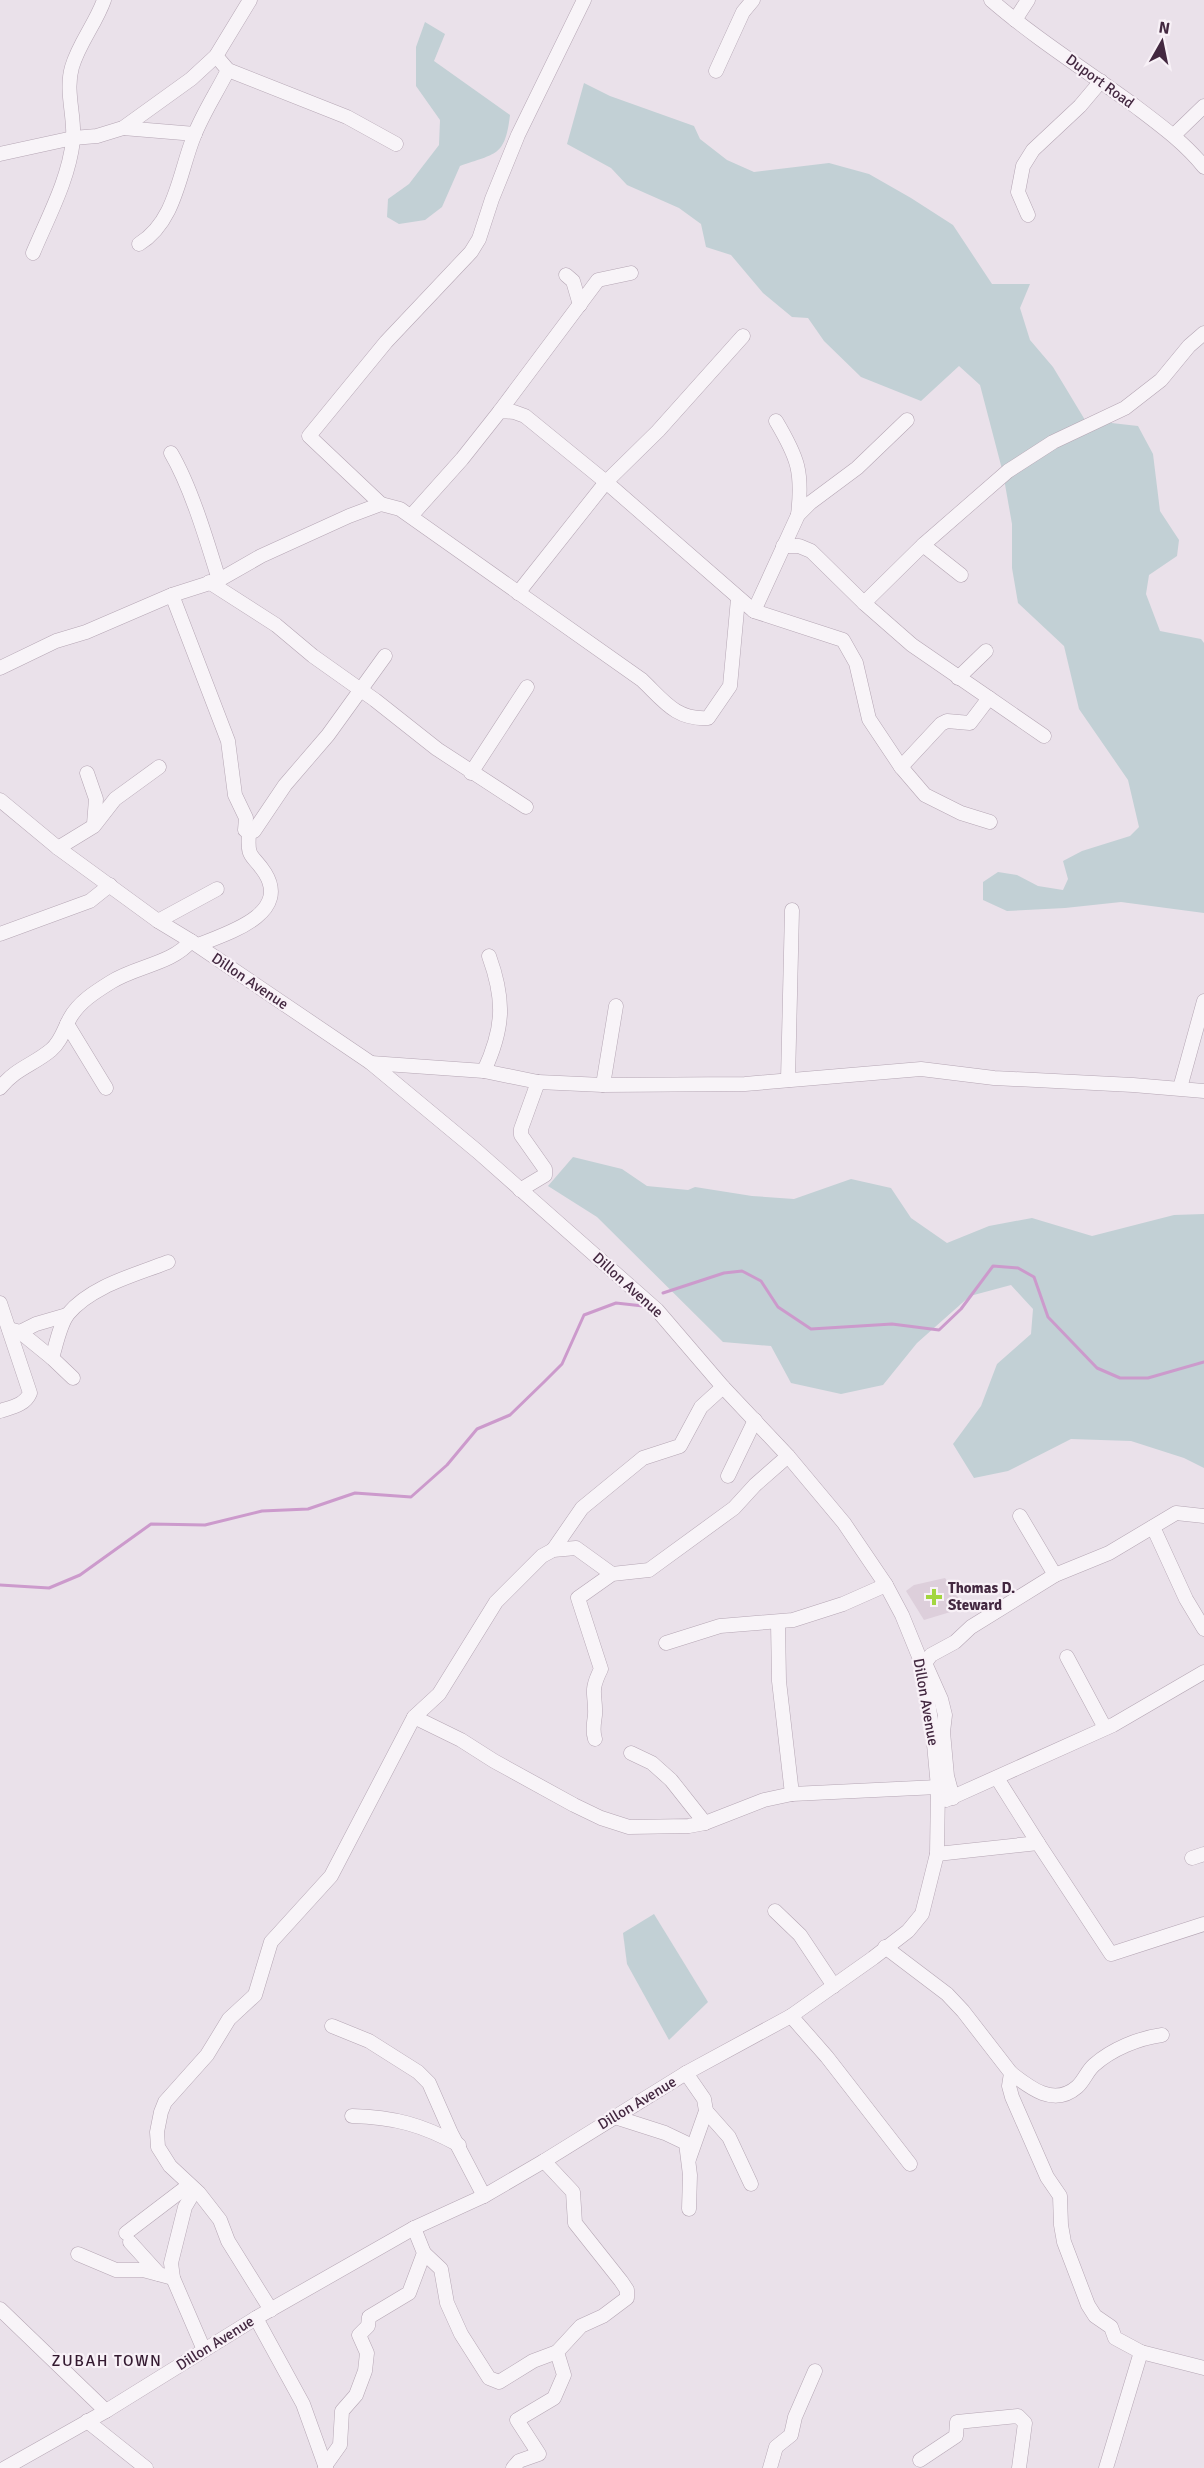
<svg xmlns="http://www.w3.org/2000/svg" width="1204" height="2468" font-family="Signika,sans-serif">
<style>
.built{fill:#ddcfdb}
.green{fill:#c2d0d5}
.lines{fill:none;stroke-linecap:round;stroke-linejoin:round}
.stream{stroke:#cc9acc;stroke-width:3}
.minor-casing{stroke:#b5a6b4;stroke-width:15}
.minor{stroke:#f8f4f8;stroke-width:14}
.poi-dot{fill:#a3d640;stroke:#f8f1f7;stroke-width:2}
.labels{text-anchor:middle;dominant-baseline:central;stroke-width:4.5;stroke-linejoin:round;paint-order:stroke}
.street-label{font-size:15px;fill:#432840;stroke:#f8f1f7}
.poi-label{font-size:15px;font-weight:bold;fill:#432840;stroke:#f8f1f7;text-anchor:start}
.neighbourhood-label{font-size:16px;letter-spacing:1.5px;fill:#341a30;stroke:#f8f1f7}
</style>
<rect width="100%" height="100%" fill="#eae1ea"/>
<polygon class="built" points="945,1578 962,1603 957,1610 924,1620 906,1591 914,1585"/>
<g class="green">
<path d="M 425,22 L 445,34 L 434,61 L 510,115 C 505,157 496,153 460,166 L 442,207 L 425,220 L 399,224 L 387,217 L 388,199 L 409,184 L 439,145 L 440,120 L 416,86 L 416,47 Z"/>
<polygon points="584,83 610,96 694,126 700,139 727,160 754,172 829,163 869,174 911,198 953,225 992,284 1030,284 1020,308 1030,340 1053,367 1085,420 1138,426 1153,454 1160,511 1179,540 1177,556 1149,575 1146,594 1160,631 1201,639 1204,643 1204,913 1121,902 1065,908 1007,911 983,900 983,882 998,872 1017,875 1038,886 1063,890 1068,879 1063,861 1082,851 1130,836 1139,827 1128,780 1079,709 1064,646 1018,603 1012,568 1012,524 1003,473 980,385 959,366 921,401 861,377 824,341 808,318 792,317 763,293 731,255 706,247 701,224 679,208 627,185 611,168 567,144"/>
<polygon points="573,1157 622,1169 647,1186 688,1190 695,1187 752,1196 794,1199 851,1179 891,1188 911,1218 947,1243 989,1226 1032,1218 1092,1236 1174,1215 1204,1214 1204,1468 1184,1458 1131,1441 1071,1439 1008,1471 974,1478 953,1444 981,1406 997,1364 1031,1334 1033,1309 1011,1285 970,1296 917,1343 883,1385 841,1394 791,1383 771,1346 723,1342 597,1217 548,1186"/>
<polygon points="654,1914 708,2002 669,2040 627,1964 623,1933"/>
</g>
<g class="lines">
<g class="stream">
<polyline points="663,1293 724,1273 742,1271 761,1281 778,1307 811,1329 892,1324 939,1330 961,1309 993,1266 1018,1268 1034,1277 1048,1317 1097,1368 1120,1378 1148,1378 1204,1362"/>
<polyline points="0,1585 49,1588 80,1575 151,1524 205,1525 262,1511 308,1509 355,1493 411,1497 447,1465 477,1429 510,1415 544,1382 562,1364 584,1315 616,1303 643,1306"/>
</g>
<defs>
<g id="minor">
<path d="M 991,0 C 1036,39 1087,71 1135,106 C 1160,125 1185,143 1204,167"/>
<polyline points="1015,20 1028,0"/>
<polyline points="216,56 228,70 347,117 396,144"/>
<polyline points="716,71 743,12 753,0"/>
<polyline points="123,128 195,134"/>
<polyline points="1174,135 1204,106"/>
<polyline points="0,154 73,138 97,136 123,128 191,79 216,56 250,0"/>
<polyline points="1028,215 1018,192 1023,166 1033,150 1080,106 1101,81"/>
<path d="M 139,244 C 176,221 179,173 194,136 C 203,113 217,92 228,70"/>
<path d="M 33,253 C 48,217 69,179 73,140 C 75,116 65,91 72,67 C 79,43 96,23 104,0"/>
<polyline points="566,275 573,281 580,305"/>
<polyline points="500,411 598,280 631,273"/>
<path d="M 776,421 C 798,458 803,472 798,515"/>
<path d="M 171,453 C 191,487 207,541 219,580"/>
<polyline points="381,504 309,436 386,342 471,252 479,239 492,199 518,135 584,0"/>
<polyline points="411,516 462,459 500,411 514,412 525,416 606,482 754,611 843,640 856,663 869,719 901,767 925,795 961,813 990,822"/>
<polyline points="923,545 961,575"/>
<polyline points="783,546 799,546 811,551 864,603 912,645 989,698 970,723 947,721 941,724 901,767"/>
<polyline points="209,582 276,625 313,656 375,700 437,749 526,807"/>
<polyline points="518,593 606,482 658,431 743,336"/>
<path d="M 172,595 L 228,741 L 235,795 L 246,818 L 245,830 L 249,833 C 247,860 252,853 265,873 C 291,915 225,934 198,945"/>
<polyline points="864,603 923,545 1008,471 1053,442 1125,408 1161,380 1189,346 1204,333"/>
<polyline points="754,611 798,515 810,503 857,468 907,420"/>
<path d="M 0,668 L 56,641 L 86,632 L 172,595 L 219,580 L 261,556 L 349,516 L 381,504 L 400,509 L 642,680 C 664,701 676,720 708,718 L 730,686 L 738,599"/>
<polyline points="958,678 986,651"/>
<polyline points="989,698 1044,736"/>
<polyline points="87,773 96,799 94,824"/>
<polyline points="471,773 527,687"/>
<polyline points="0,800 58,848 158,921 191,941 371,1063 477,1151 657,1310 723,1387 788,1456 844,1523 886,1585 902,1615 922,1664 933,1733 938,1787 937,1854 922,1914 908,1931 873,1958 791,2016 686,2073 544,2161 484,2196 414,2228 256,2318 106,2411 5,2468"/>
<polyline points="249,833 254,831 285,785 328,735 385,656"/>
<polyline points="58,848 94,826 115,799 159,767"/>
<polyline points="158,921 217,889"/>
<polyline points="0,934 90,901 110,885"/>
<polyline points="67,1024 106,1088"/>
<polyline points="371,1063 484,1071 538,1082 603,1085 745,1084 921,1069 994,1078 1133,1085 1204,1091"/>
<path d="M 484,1071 C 504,1028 505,1000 489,956"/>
<polyline points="788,1080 792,910"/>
<polyline points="603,1085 616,1006"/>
<path d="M 0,1088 C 16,1068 33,1065 51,1050 C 61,1042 64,1029 70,1018 C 79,1002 95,992 111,982 C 136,966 172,964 191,941"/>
<polyline points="1180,1088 1204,1001"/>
<polyline points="520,1190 545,1175 545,1169 521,1135 521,1129 538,1082"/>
<path d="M 0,1303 L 30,1393 C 25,1405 12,1407 0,1411"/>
<polyline points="9,1329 20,1332 36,1324 67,1315"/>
<polyline points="20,1332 52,1358"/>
<path d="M 73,1378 L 52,1358 C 56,1345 60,1324 68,1314 C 91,1286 135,1275 168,1262"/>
<polyline points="728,1476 755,1420"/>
<polyline points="1020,1516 1055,1575"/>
<polyline points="1153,1527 1186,1599 1204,1629"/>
<polyline points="553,1550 582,1508 643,1458 680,1446 701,1407 723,1387"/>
<polyline points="778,1623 779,1681 792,1794"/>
<polyline points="666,1643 720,1626 793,1620 843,1604 886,1585"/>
<polyline points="1067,1657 1105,1728"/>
<polyline points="414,1717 461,1740 494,1761 574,1805 601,1818 629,1827 689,1826 705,1823 764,1800 792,1794 938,1787"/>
<path d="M 595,1739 C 592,1730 594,1724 595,1715 C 596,1693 589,1693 601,1669 L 578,1598 L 612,1574 L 649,1570 L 734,1508 L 755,1485 L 788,1456"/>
<polyline points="631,1753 652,1763 671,1780 705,1823"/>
<polyline points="997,1778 1038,1843"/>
<polyline points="953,1798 947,1776 943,1732 945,1715 941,1699 925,1663 931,1655 955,1642 971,1627 1055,1575 1109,1553 1176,1513 1204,1516"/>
<polyline points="946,1800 1113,1725 1204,1672"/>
<polyline points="937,1854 1038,1843 1111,1954 1204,1924"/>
<polyline points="1192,1858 1204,1854"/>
<polyline points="775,1911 800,1935 834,1986"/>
<polyline points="885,1947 947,1994 963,2011 1011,2073 1009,2086 1012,2097 1047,2177 1060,2196 1061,2225 1064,2242 1088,2305 1095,2316 1111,2327 1115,2338 1141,2352 1204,2368"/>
<polyline points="791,2016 827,2057 910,2164"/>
<polyline points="332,2026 369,2041 418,2072 429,2083 451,2133 484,2196"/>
<polyline points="686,2073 704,2099 706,2111 689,2159"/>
<path d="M 1011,2073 C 1030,2088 1054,2107 1077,2087 C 1084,2081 1087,2071 1094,2065 C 1112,2049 1139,2038 1162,2035"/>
<polyline points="706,2111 729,2137 751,2184"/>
<path d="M 352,2116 C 394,2117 423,2125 459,2145"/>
<polyline points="615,2117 665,2133 686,2143 690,2175 689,2209"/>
<polyline points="195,2190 185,2207 171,2263 173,2278 204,2350"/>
<polyline points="126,2233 189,2185"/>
<polyline points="130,2242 159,2274"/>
<polyline points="424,2253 441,2269 447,2303 461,2334 489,2378 499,2382 533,2361 557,2352"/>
<polyline points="78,2254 116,2270 143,2270 173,2278"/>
<polyline points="0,2309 106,2411"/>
<polyline points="271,2310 228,2241 220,2220 199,2193 170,2166 158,2147 157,2132 161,2112 165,2102 207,2055 229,2019 255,1995 271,1942 331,1876 414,1717 439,1694 496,1602 542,1556 553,1550 576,1548 612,1574"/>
<polyline points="256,2318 303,2404 326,2468"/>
<polyline points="87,2421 146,2468"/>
<polyline points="920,2460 956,2436 957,2422 1018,2416 1025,2423 1019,2468"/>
<polyline points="325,2466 340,2445 342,2411 356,2395 365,2371 367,2353 359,2335 368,2326 369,2317 409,2293 424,2253 414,2228"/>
<polyline points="513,2468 519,2461 539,2454 517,2420 554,2398 564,2375 557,2352 581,2326 603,2316 627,2298 627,2290 621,2281 575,2223 573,2192 544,2161"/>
<polyline points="770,2468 776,2447 791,2435 795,2417 815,2371"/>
<polyline points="1106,2468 1141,2352"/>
</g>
</defs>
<use href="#minor" class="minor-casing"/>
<use href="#minor" class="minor"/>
</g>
<path class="poi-dot" d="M931 1588h6v6h6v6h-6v6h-6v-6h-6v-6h6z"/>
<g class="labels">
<g class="street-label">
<text transform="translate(1100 81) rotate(36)">Duport Road</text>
<text transform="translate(250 981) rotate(34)">Dillon Avenue</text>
<text transform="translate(628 1285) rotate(42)">Dillon Avenue</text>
<text transform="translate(926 1702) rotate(80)">Dillon Avenue</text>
<text transform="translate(637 2103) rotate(-31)">Dillon Avenue</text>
<text transform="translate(215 2343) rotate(-32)">Dillon Avenue</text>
</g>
<g class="poi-label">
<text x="948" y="1588">Thomas D.<tspan x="948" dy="17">Steward</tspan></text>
</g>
<g class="neighbourhood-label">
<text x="107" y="2361">ZUBAH TOWN</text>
</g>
</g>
<g transform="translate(1162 42) rotate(9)" stroke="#f8f1f7" stroke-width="4.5" paint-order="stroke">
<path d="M0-4.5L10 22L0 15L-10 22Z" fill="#432840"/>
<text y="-9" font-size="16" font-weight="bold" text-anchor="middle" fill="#432840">N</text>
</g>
</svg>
